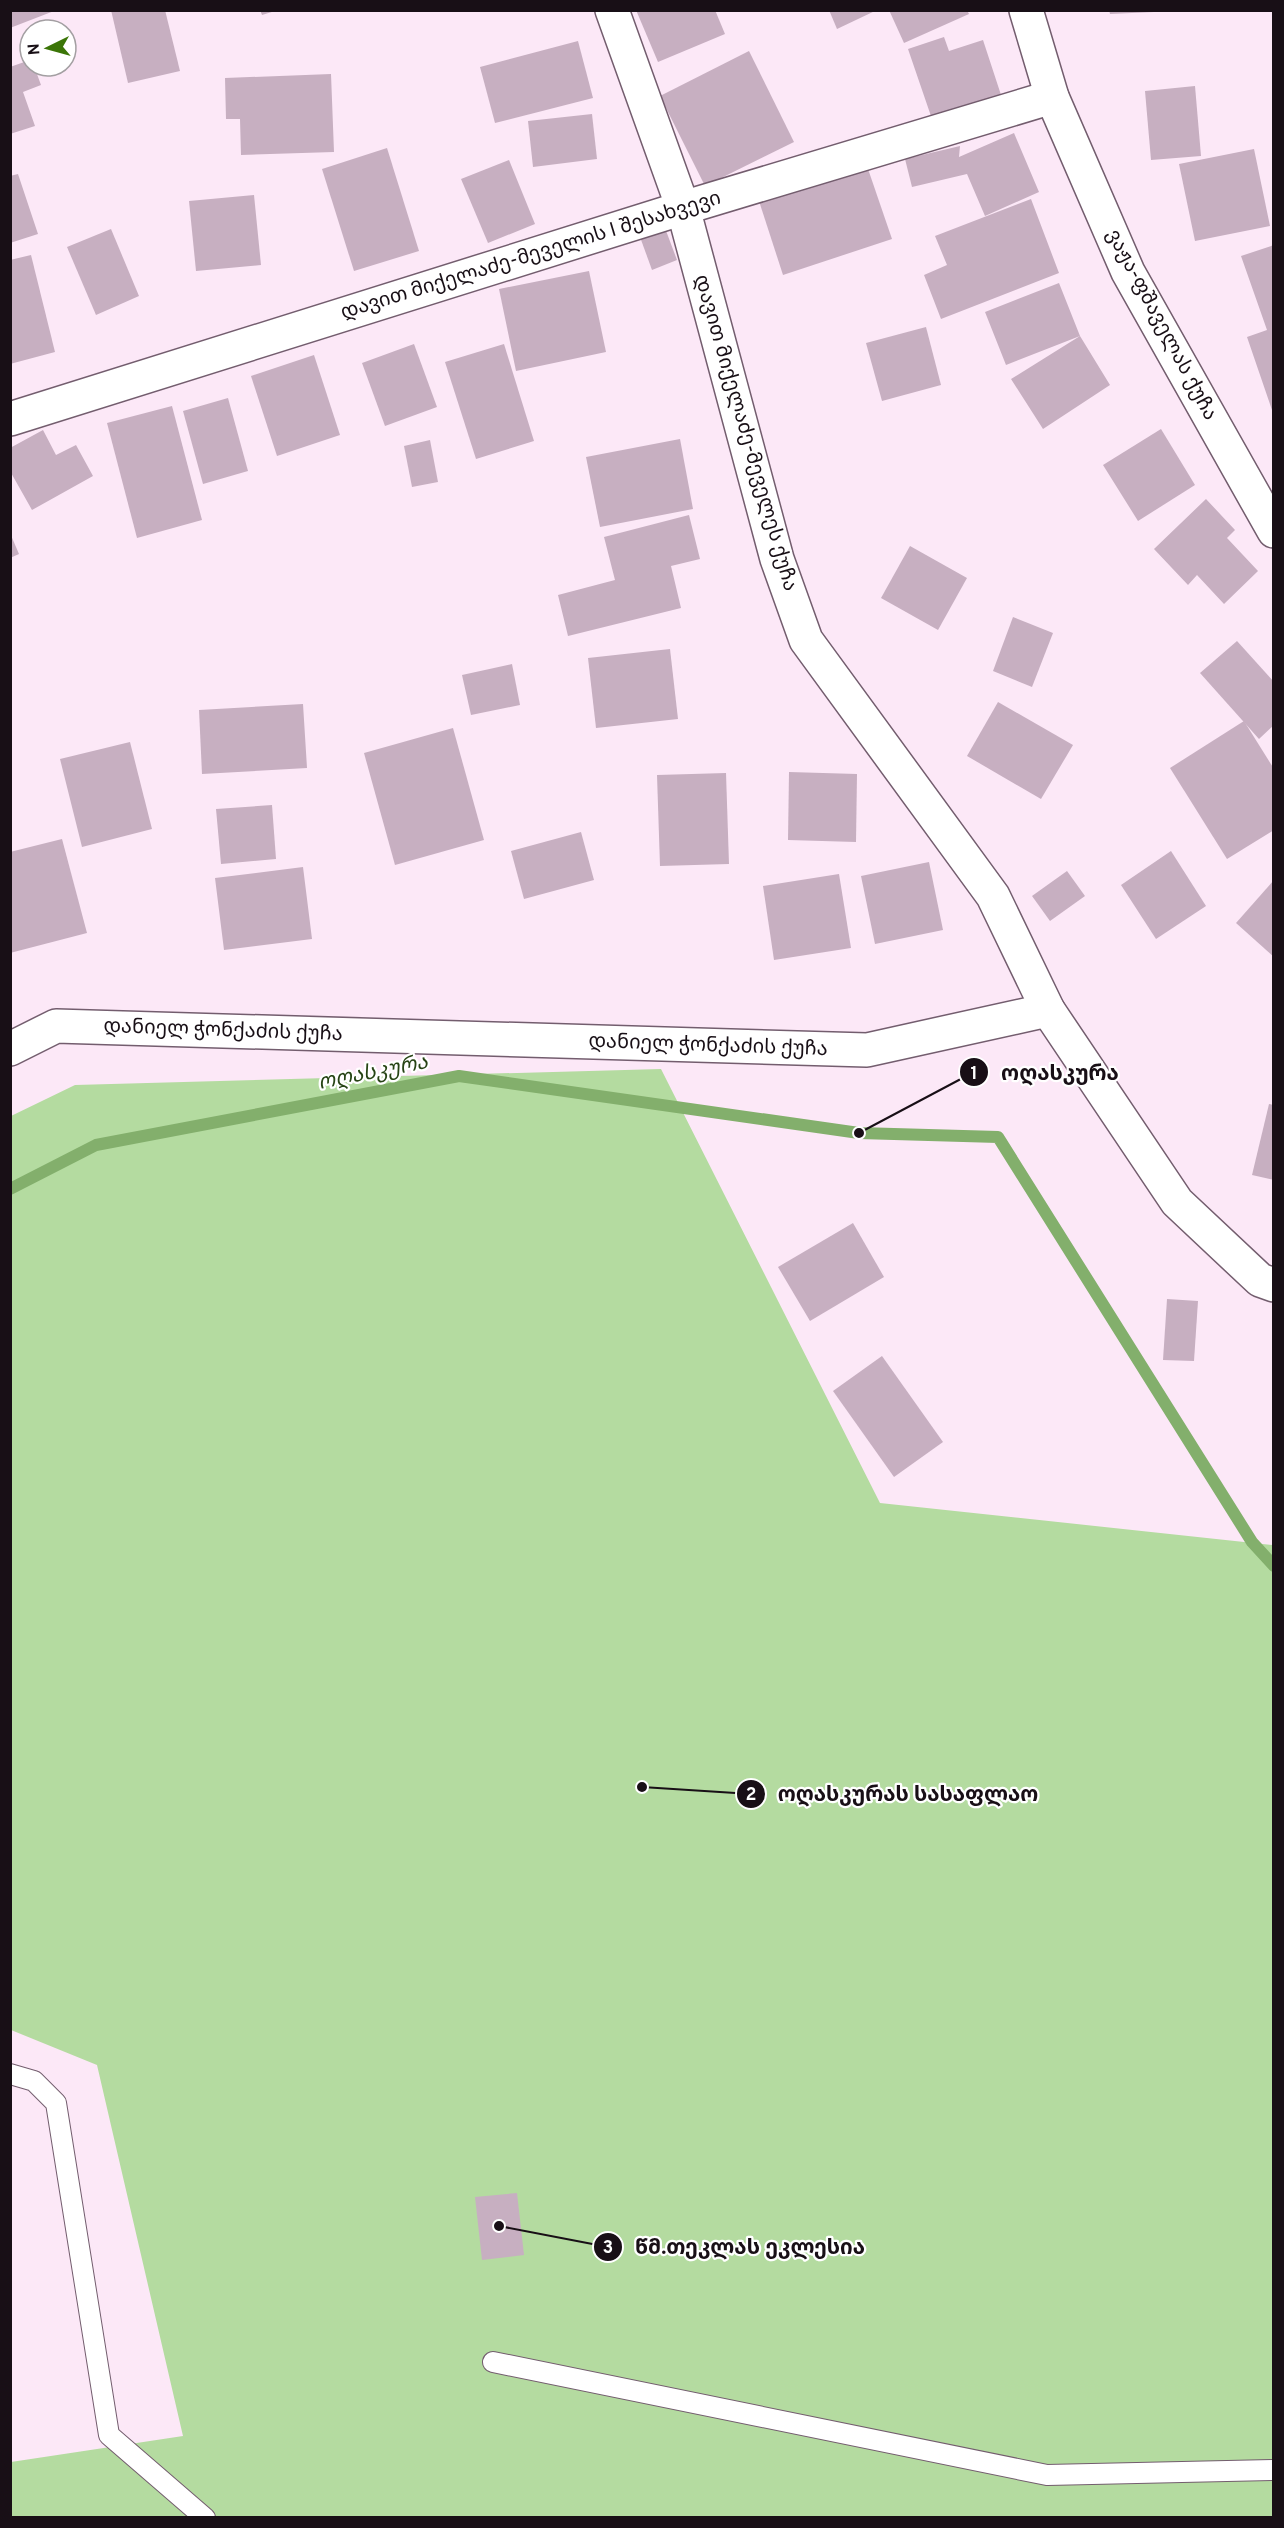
<svg xmlns="http://www.w3.org/2000/svg" width="1284" height="2528" font-family="Overpass,'Noto Sans Georgian',sans-serif">
<style>
.green{fill:#b4dba0}
.lines{fill:none;stroke-linecap:round;stroke-linejoin:round}
.stream{stroke:#83af6c;stroke-width:12}
.building{fill:#c7afc1}
.lane-casing{stroke:#735d6e;stroke-width:22}
.street-casing{stroke:#735d6e;stroke-width:36}
.lane{stroke:#fff;stroke-width:20}
.street{stroke:#fff;stroke-width:33}
.labels{text-anchor:middle;dominant-baseline:central;stroke-width:4.5;stroke-linejoin:round;paint-order:stroke}
.street-label{font-size:20px;fill:#180f16;stroke:#fff}
.water-label{font-size:21px;font-style:italic;fill:#274415;stroke:#fff}
.leader{fill:none;stroke:#180f16;stroke-width:2}
.callout-dot{fill:#180f16;stroke:#fff;stroke-width:2}
.mark-label{font-size:18px;text-anchor:middle;font-weight:bold;fill:#fff}
.callout-label{font-size:21px;text-anchor:middle;font-weight:bold;fill:#180f16;stroke:#fff;stroke-width:4.5;stroke-linejoin:round;paint-order:stroke}
</style>
<rect width="100%" height="100%" fill="#fce8f7"/>
<polygon class="green" points="661,1069 880,1503 1273,1545 1273,2517 11,2518 11,2462 183,2436 97,2065 11,2030 11,1116 75,1085"/>
<g class="lines">
<polyline class="stream" points="10,1189 96,1145 459,1076 859,1133 998,1137 1252,1542 1274,1566"/>
</g>
<g class="building">
<polygon points="10,10 54,10 54,11 10,28"/>
<polygon points="111,10 165,10 180,71 128,83"/>
<polygon points="260,10 275,10 275,11 262,15"/>
<polygon points="636,10 715,10 725,34 658,62"/>
<polygon points="829,10 877,10 837,29"/>
<polygon points="889,10 967,10 969,14 904,43"/>
<polygon points="1109,10 1154,10 1154,12 1110,14"/>
<polygon points="944,37 949,51 983,40 1002,98 933,122 908,49"/>
<polygon points="578,41 593,98 495,123 480,67"/>
<polygon points="749,51 794,142 705,186 660,96"/>
<polygon points="30,60 30,66 34,66 41,85 23,92 35,126 10,134 10,67"/>
<polygon points="331,74 334,152 241,155 240,119 226,119 225,78"/>
<polygon points="1195,86 1201,156 1151,160 1145,91"/>
<polygon points="592,114 597,159 533,167 528,121"/>
<polygon points="1014,133 1039,192 985,216 967,174 912,187 905,159 960,146 959,157"/>
<polygon points="387,148 419,251 354,271 322,169"/>
<polygon points="1254,149 1270,226 1195,241 1179,164"/>
<polygon points="509,160 535,224 488,243 461,179"/>
<polygon points="867,166 892,239 783,275 759,201"/>
<polygon points="18,174 38,234 10,243 10,176"/>
<polygon points="254,195 261,265 196,271 189,201"/>
<polygon points="1031,199 1059,273 941,319 924,275 947,265 935,236"/>
<polygon points="665,228 677,260 652,270 640,237"/>
<polygon points="111,229 139,296 96,315 67,247"/>
<polygon points="1274,245 1274,413 1273,413 1247,337 1267,330 1241,256"/>
<polygon points="31,255 55,352 10,364 10,260"/>
<polygon points="589,271 606,352 516,371 499,289"/>
<polygon points="1059,283 1080,336 1110,385 1043,429 1011,379 1080,336 1006,365 985,312"/>
<polygon points="926,327 941,385 882,401 866,343"/>
<polygon points="414,344 437,407 385,426 362,363"/>
<polygon points="504,344 534,441 476,459 445,362"/>
<polygon points="314,355 340,435 277,456 251,376"/>
<polygon points="228,398 248,471 203,484 183,411"/>
<polygon points="172,406 202,520 137,538 107,423"/>
<polygon points="1161,429 1195,485 1138,521 1103,465"/>
<polygon points="43,430 56,455 76,445 93,476 32,510 10,471 10,448"/>
<polygon points="680,439 693,509 600,527 586,457"/>
<polygon points="430,440 438,482 412,487 404,446"/>
<polygon points="1206,499 1235,530 1227,538 1258,571 1224,604 1197,575 1188,585 1154,549"/>
<polygon points="689,515 700,559 671,566 681,608 568,636 558,595 615,580 604,537"/>
<polygon points="10,533 19,554 10,558"/>
<polygon points="910,546 967,578 938,630 881,598"/>
<polygon points="1013,617 1053,633 1032,687 993,671"/>
<polygon points="1237,641 1274,682 1274,725 1259,739 1200,673"/>
<polygon points="670,649 678,719 596,728 588,658"/>
<polygon points="512,664 520,705 471,715 462,675"/>
<polygon points="998,702 1073,745 1041,799 967,756"/>
<polygon points="303,704 307,768 202,774 199,710"/>
<polygon points="1244,721 1274,769 1274,830 1227,859 1170,768"/>
<polygon points="453,728 484,840 395,865 364,753"/>
<polygon points="130,742 152,829 82,847 60,759"/>
<polygon points="789,772 857,774 856,842 788,840"/>
<polygon points="726,773 729,864 660,866 657,775"/>
<polygon points="272,805 276,859 221,864 216,809"/>
<polygon points="581,832 594,880 524,899 511,851"/>
<polygon points="62,839 87,933 10,953 10,852"/>
<polygon points="1171,851 1206,906 1156,939 1121,885"/>
<polygon points="929,862 943,930 875,944 861,876"/>
<polygon points="303,867 312,939 224,950 215,878"/>
<polygon points="1067,871 1085,896 1050,921 1032,896"/>
<polygon points="839,874 851,948 774,960 763,886"/>
<polygon points="1274,880 1274,957 1236,923"/>
<polygon points="1269,1104 1274,1105 1274,1180 1252,1175"/>
<polygon points="853,1223 884,1277 810,1321 778,1267"/>
<polygon points="1167,1299 1198,1301 1194,1361 1163,1360"/>
<polygon points="882,1356 943,1442 894,1477 833,1391"/>
<polygon points="517,2193 524,2255 482,2260 475,2197"/>
</g>
<g class="lines">
<defs>
<g id="lane">
<polyline points="10,2074 34,2081 56,2103 109,2435 205,2518"/>
<polyline points="493,2362 1047,2475 1274,2470"/>
</g>
<g id="street">
<polyline points="612,10 683,208 777,559 806,640 993,896 1048,1010 1177,1202 1260,1280 1274,1285"/>
<polyline points="1026,10 1052,97 1128,272 1274,531"/>
<polyline points="10,419 683,208 1052,97"/>
<polyline points="10,1049 56,1026 867,1050 1048,1010"/>
</g>
</defs>
<use href="#lane" class="lane-casing"/>
<use href="#street" class="street-casing"/>
<use href="#lane" class="lane"/>
<use href="#street" class="street"/>
</g>
<g class="labels">
<g class="street-label">
<text transform="translate(531 256) rotate(-17)">დავით მიქელაძე-მეველის I შესახვევი</text>
<text transform="translate(1161 325) rotate(62)">ვაჟა-ფშაველას ქუჩა</text>
<text transform="translate(745 433) rotate(74)">დავით მიქელაძე-მეველეს ქუჩა</text>
<text transform="translate(223 1031) rotate(2)">დანიელ ჭონქაძის ქუჩა</text>
<text transform="translate(708 1046) rotate(2)">დანიელ ჭონქაძის ქუჩა</text>
</g>
<g class="water-label">
<text transform="translate(373 1073) rotate(-11)">ოღასკურა</text>
</g>
</g>
<path class="leader" d="M859 1133L974 1072M642 1787L751 1794M499 2226L608 2247"/>
<g class="callout-dot">
<circle cx="859" cy="1133" r="6"/>
<circle cx="642" cy="1787" r="6"/>
<circle cx="499" cy="2226" r="6"/>
<circle cx="974" cy="1072" r="15"/>
<circle cx="751" cy="1794" r="15"/>
<circle cx="608" cy="2247" r="15"/>
</g>
<g class="mark-label">
<text x="974" y="1079">1</text>
<text x="751" y="1800">2</text>
<text x="608" y="2253">3</text>
</g>
<g class="callout-label">
<text x="1060" y="1080">ოღასკურა</text>
<text x="908" y="1801">ოღასკურას სასაფლაო</text>
<text x="750" y="2254">წმ.თეკლას ეკლესია</text>
</g>
<rect width="1284" height="2528" fill="none" stroke="#180f16" stroke-width="24"/>
<g transform="translate(48 48) rotate(265)"><circle r="28" fill="#ffffff" stroke="#a39fa2" stroke-width="1.5"/>
<path d="M0-4.5L10 22L0 15L-10 22Z" fill="#3b7507"/>
<text y="-9" font-size="16" font-weight="bold" text-anchor="middle" fill="#180f16">N</text>
</g>
</svg>
